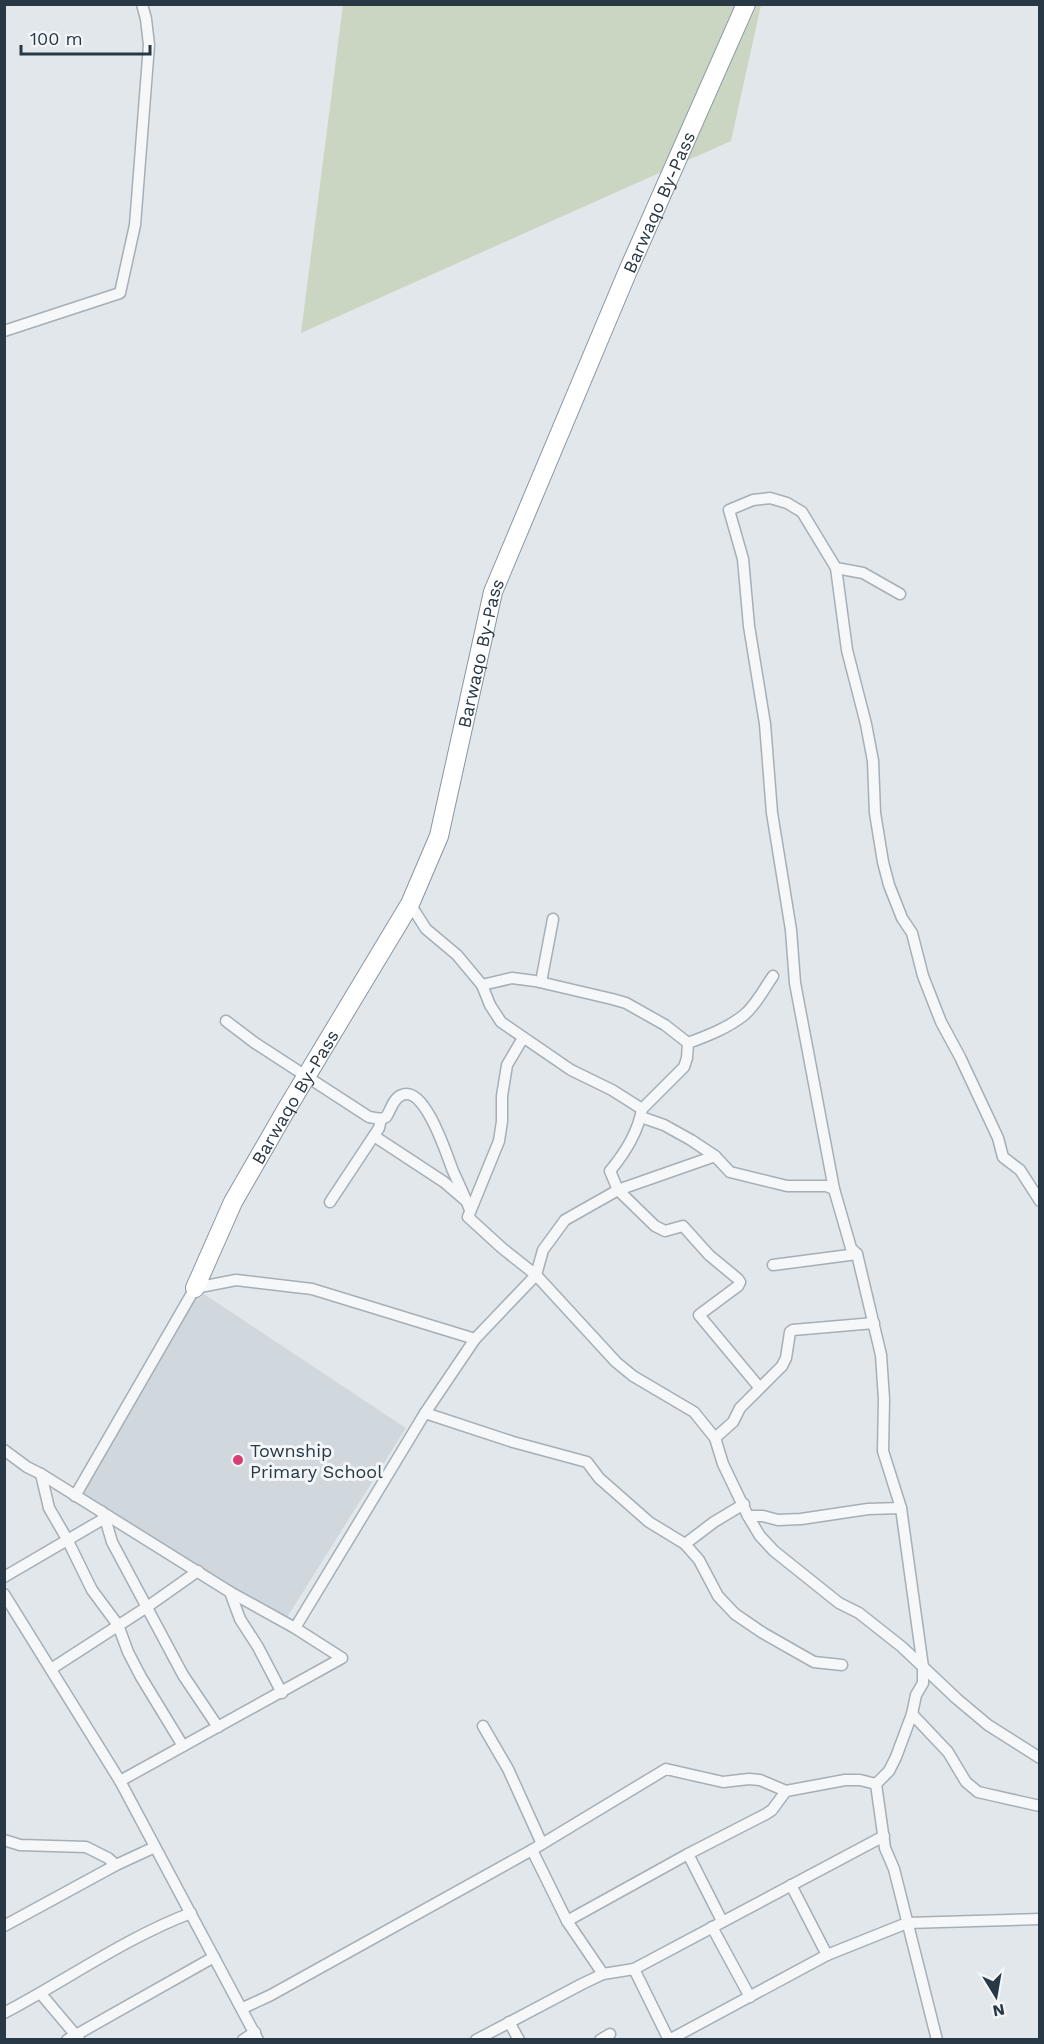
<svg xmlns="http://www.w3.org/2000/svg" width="1044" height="2044" font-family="'Work Sans',sans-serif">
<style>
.built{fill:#d0d7dd}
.green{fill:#cbd6c2}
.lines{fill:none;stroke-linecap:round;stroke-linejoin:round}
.street-casing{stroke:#a6afb6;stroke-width:13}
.highway-casing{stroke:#8897a3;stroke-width:20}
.street{stroke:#f5f7f9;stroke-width:10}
.highway{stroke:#fff;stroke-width:18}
.poi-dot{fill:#d93e71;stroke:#f2f6f8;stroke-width:2}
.labels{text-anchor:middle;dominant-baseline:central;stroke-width:6;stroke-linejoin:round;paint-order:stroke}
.street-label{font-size:18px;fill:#283845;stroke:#f2f6f8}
.poi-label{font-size:18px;fill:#283845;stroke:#f2f6f8;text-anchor:start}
</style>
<rect width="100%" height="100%" fill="#e2e7eb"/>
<polygon class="built" points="195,1288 406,1428 284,1622 72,1492"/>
<polygon class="green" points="343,5 761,5 731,141 301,333"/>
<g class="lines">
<defs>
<g id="street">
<polyline points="4,331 120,293 135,225 149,45 146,19 142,4"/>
<polyline points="836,568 847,650 866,724 873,761 875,813 883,862 889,885 902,918 912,933 923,976 941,1022 960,1057 998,1138 1003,1157 1020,1170 1040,1201"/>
<polyline points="900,594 863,573 836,568 802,512 787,503 770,498 753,500 729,510 743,559 749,626 765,724 772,813 791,930 795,983 834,1189 851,1248 857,1254 881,1355 884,1399 883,1451 901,1508 923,1667 923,1683 916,1695 912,1714 896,1757 889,1771 876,1784 885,1848 894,1869 937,2040"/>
<polyline points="410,904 426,929 457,955 482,985 490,1005 501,1022 571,1070 612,1090 642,1109"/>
<polyline points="541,982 553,919"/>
<polyline points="482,985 512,978 535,981 612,999 626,1003 665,1025 688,1043"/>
<path d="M 226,1021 L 255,1043 L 369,1117 L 381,1119 L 386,1117 C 391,1110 393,1098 402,1095 C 425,1085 447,1156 453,1171 C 459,1184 465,1197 470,1210"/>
<polyline points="523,1038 507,1065 502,1096 502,1121 499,1141 468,1217 502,1248 536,1275 616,1362 633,1376 694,1412 715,1438 723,1464 748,1516 760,1536 774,1551 839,1603 859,1613 902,1647 957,1699 988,1725 1040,1758"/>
<polyline points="641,1117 664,1125 691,1140 715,1156 730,1172 787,1186 826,1186 834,1189"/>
<polyline points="374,1136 444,1182 465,1200"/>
<polyline points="330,1202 379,1128 381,1119"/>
<polyline points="773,1265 857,1254"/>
<path d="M 759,1387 L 699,1315 L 738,1286 L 740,1282 L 738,1279 L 709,1255 L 683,1226 L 665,1231 L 655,1226 L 618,1190 L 610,1171 C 625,1153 638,1133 642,1109 L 684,1067 L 687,1058 L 688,1043 C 707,1036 728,1028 744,1015 C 756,1005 764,989 773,976"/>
<polyline points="425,1413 513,1442 587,1462 599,1478 649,1522 685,1544 699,1560 718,1596 735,1614 763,1633 814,1662 842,1665"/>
<polyline points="715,1438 733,1422 740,1408 782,1366 786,1358 790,1332 793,1330 874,1323"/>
<polyline points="4,1450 27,1467 41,1474 230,1592 295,1628 342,1658 120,1781"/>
<polyline points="41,1474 49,1508 67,1539 92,1590 118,1625 128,1652 141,1677 183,1746"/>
<polyline points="75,1496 195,1288 236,1280 312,1289 475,1339"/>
<polyline points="101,1511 105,1518 112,1542 183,1675 218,1727"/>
<polyline points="748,1516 763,1516 778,1520 801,1519 868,1509 901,1508"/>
<polyline points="685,1544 714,1522 744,1504"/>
<polyline points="4,1577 105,1518"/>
<polyline points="230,1592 240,1619 258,1647 282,1693"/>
<polyline points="4,1594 120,1781 258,2040"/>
<polyline points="295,1628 425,1413 475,1339 536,1275 543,1250 565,1220 618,1190 715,1156"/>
<polyline points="51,1669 147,1607 198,1571"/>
<polyline points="912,1714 948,1752 966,1782 978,1792 1040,1806"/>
<polyline points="483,1726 508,1769 542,1844"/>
<polyline points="4,1840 20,1845 86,1847 108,1858 116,1865"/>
<polyline points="532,1850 567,1921 603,1974"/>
<polyline points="688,1854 722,1921"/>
<polyline points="791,1885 827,1955"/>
<polyline points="567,1921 688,1854 766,1814 772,1810 786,1791"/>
<polyline points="4,1926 116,1865 155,1847"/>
<polyline points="712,1927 750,1997"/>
<polyline points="634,1969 669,2040"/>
<polyline points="41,1994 79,2039"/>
<polyline points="243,2008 271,1995 532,1850 666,1769 723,1782 749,1779 760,1780 786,1791 845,1780 860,1780 876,1784"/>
<path d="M 4,2013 C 67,1980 125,1938 191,1913"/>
<polyline points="509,2022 519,2040"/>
<polyline points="67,2040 214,1957"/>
<polyline points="243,2040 255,2032"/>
<polyline points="476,2040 582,1984 603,1974 634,1969 884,1836"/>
<polyline points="600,2040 610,2034"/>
<polyline points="669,2040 827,1955 907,1923 1040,1919"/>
</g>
<g id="highway">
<path id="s1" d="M 195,1288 L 233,1202 L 286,1110 L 410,904 L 439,836 L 493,592 L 627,273 L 746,4"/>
</g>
</defs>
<use href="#street" class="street-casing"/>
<use href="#highway" class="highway-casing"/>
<use href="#street" class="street"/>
<use href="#highway" class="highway"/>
</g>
<circle class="poi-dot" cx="238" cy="1460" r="6"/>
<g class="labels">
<g class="street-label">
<text stroke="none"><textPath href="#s1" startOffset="1188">Barwaqo By-Pass</textPath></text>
<text stroke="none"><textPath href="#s1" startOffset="702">Barwaqo By-Pass</textPath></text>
<text stroke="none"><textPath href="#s1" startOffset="216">Barwaqo By-Pass</textPath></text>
</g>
<g class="poi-label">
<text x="250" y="1450">Township<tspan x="250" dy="21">Primary School</tspan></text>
</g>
</g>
<rect width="1044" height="2044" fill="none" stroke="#283845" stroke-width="12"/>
<g transform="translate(996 1996) rotate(169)" stroke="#f2f6f8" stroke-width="4.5" paint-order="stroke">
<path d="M0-4.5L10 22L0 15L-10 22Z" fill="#283845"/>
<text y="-9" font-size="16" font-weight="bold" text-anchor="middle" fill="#283845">N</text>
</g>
<path d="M21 45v9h129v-9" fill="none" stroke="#283845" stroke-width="3"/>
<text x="30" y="45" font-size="18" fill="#283845" stroke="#f2f6f8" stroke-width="4.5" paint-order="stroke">100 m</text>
</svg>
